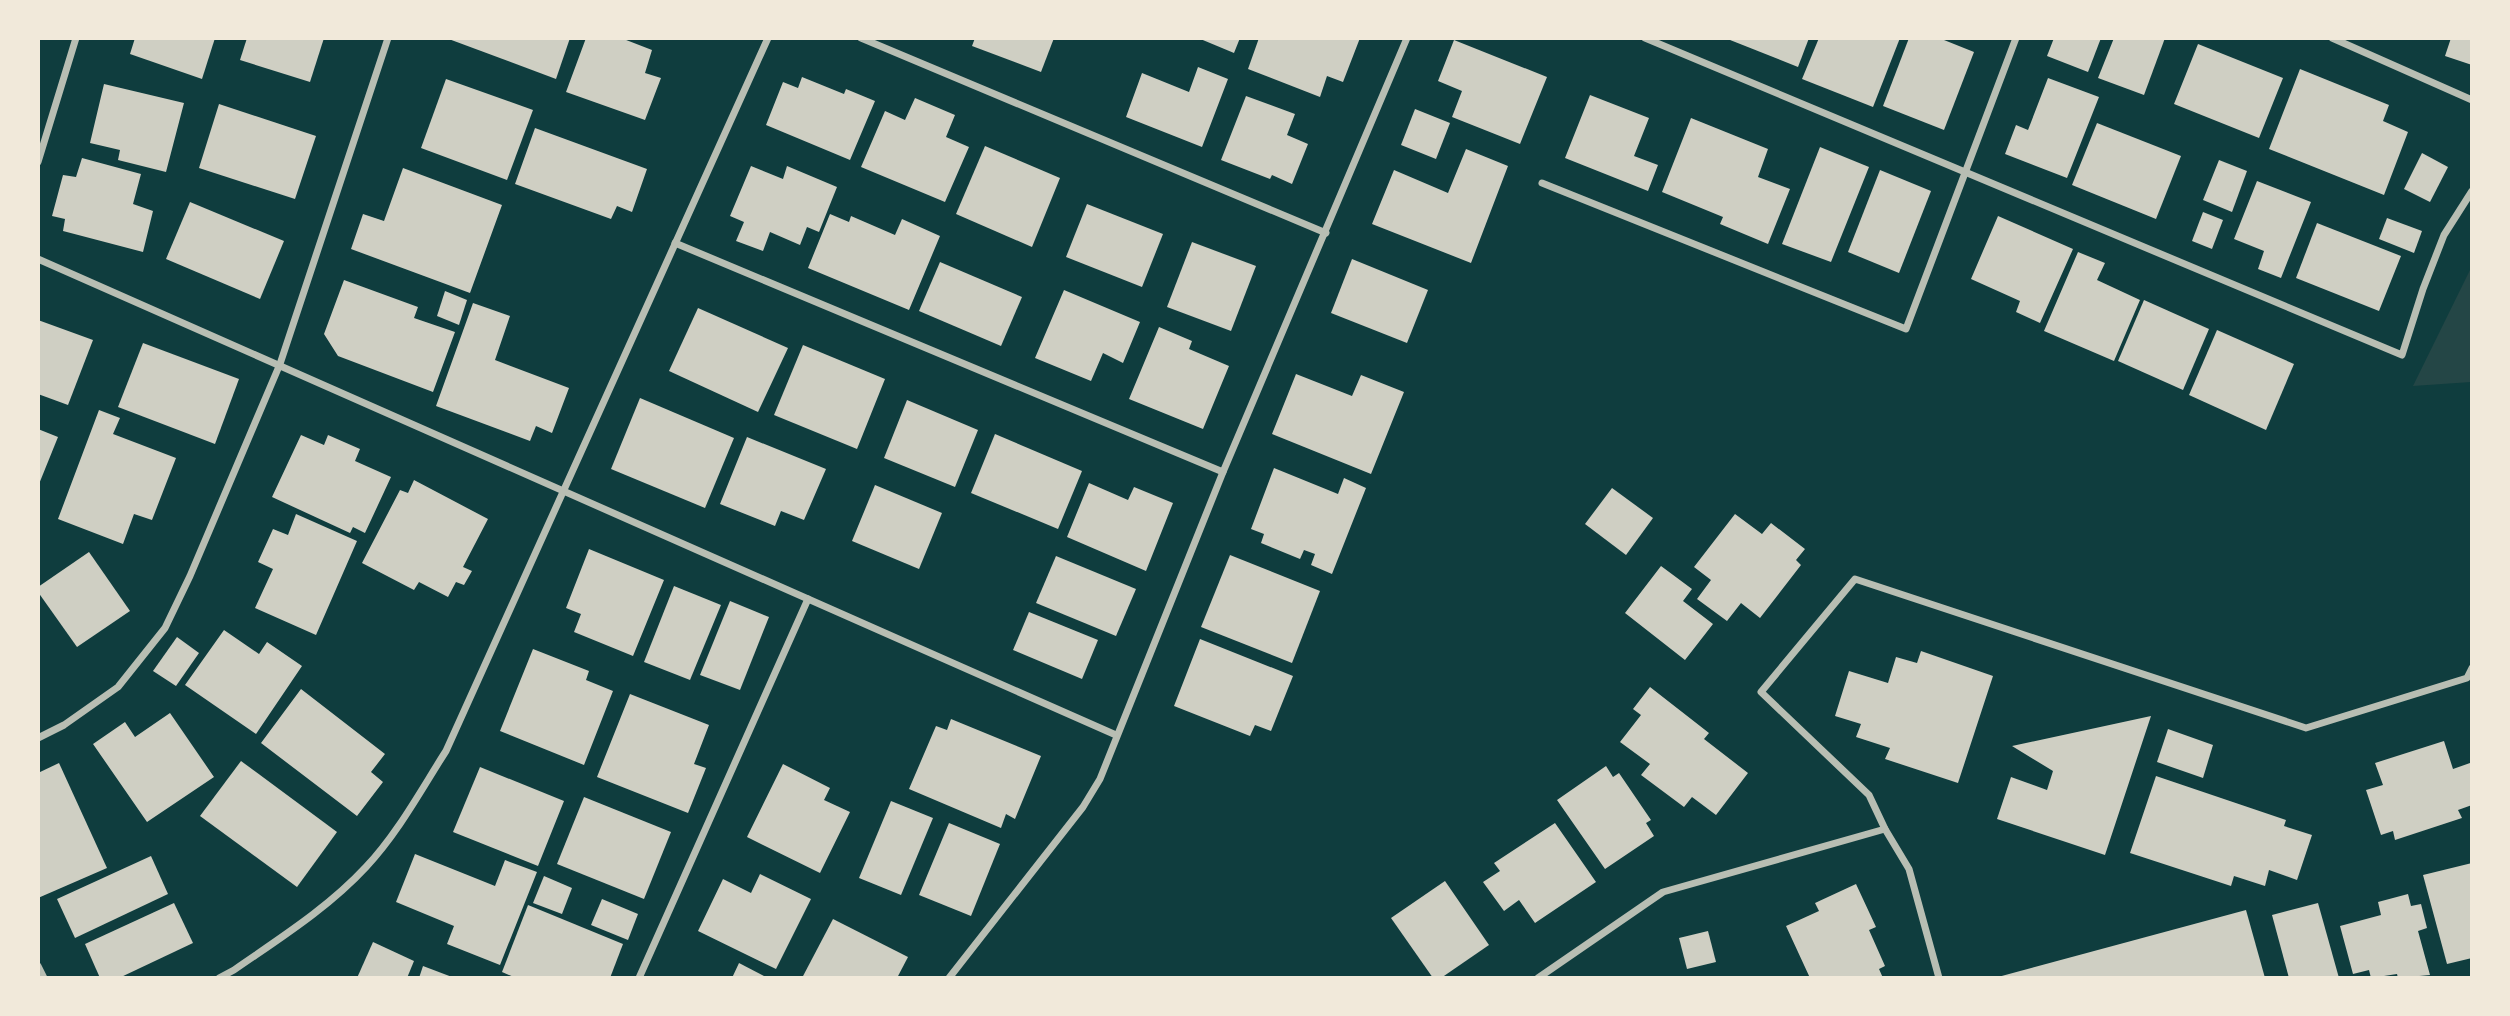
<svg xmlns="http://www.w3.org/2000/svg" width="2510" height="1016" font-family="'Space Grotesk',sans-serif">
<style>
.green{fill:#244646}
.building{fill:#cfcfc3}
.lines{fill:none;stroke-linecap:round;stroke-linejoin:round}
.minor{stroke:#b8beb3;stroke-width:7}
</style>
<rect width="100%" height="100%" fill="#0f3d3e"/>
<polygon class="green" points="2471,268 2471,382 2413,386"/>
<g class="building">
<polygon points="135,38 215,38 202,79 130,54"/>
<polygon points="247,38 324,38 310,82 240,60"/>
<polygon points="446,38 570,38 556,79"/>
<polygon points="586,38 621,38 652,50 645,73 661,78 645,120 566,92"/>
<polygon points="975,38 1054,38 1041,72 972,46"/>
<polygon points="1198,38 1240,38 1234,53"/>
<polygon points="1259,38 1360,38 1343,82 1327,76 1320,97 1248,69"/>
<polygon points="1725,38 1809,38 1798,67"/>
<polygon points="1819,38 1900,38 1873,107 1802,79"/>
<polygon points="1909,38 1939,38 1974,52 1944,130 1883,106"/>
<polygon points="2054,38 2101,38 2088,72 2047,56"/>
<polygon points="2114,38 2165,38 2144,95 2098,78"/>
<polygon points="2451,38 2472,38 2472,65 2445,56"/>
<polygon points="1454,40 1547,77 1520,144 1452,117 1462,91 1438,81"/>
<polygon points="2198,44 2283,78 2259,138 2174,104"/>
<polygon points="1198,67 1228,79 1202,147 1126,117 1142,73 1189,92"/>
<polygon points="2300,69 2389,105 2383,121 2408,132 2384,195 2269,149"/>
<polygon points="802,77 844,94 846,89 875,101 850,160 766,125 783,82 798,88"/>
<polygon points="2048,78 2099,97 2067,178 2005,154 2016,125 2028,130"/>
<polygon points="446,79 533,110 507,180 421,148"/>
<polygon points="104,84 184,103 166,172 118,160 120,150 90,143"/>
<polygon points="1590,95 1649,118 1634,156 1658,165 1648,191 1565,158"/>
<polygon points="1246,96 1295,114 1287,135 1308,144 1292,184 1272,175 1270,179 1221,160"/>
<polygon points="915,98 955,115 946,137 969,147 945,202 861,167 885,111 905,120"/>
<polygon points="219,104 316,136 295,199 199,168"/>
<polygon points="1415,109 1450,123 1436,159 1401,145"/>
<polygon points="1691,118 1768,149 1758,177 1790,189 1768,244 1720,224 1723,217 1662,192"/>
<polygon points="2097,123 2181,156 2156,219 2072,185"/>
<polygon points="535,128 647,169 632,212 617,206 611,219 515,184"/>
<polygon points="985,146 1060,178 1032,247 956,214"/>
<polygon points="1820,147 1869,167 1831,262 1782,244"/>
<polygon points="1466,149 1508,166 1471,263 1372,224 1394,170 1448,193"/>
<polygon points="2422,153 2448,167 2430,202 2404,189"/>
<polygon points="82,158 141,174 133,204 153,211 143,252 63,231 65,219 52,216 63,175 76,177"/>
<polygon points="2219,160 2247,171 2232,212 2203,200"/>
<polygon points="751,166 783,179 787,166 837,187 819,232 807,227 800,245 770,232 763,251 736,241 744,222 730,216"/>
<polygon points="403,168 502,205 470,293 351,249 363,214 384,221"/>
<polygon points="1880,170 1931,191 1899,273 1848,252"/>
<polygon points="2257,181 2311,202 2281,278 2258,269 2264,251 2234,239"/>
<polygon points="190,202 284,241 260,299 166,259"/>
<polygon points="1087,204 1163,234 1142,287 1066,257"/>
<polygon points="2203,212 2223,220 2212,249 2192,241"/>
<polygon points="830,214 849,222 851,216 895,235 902,219 940,236 909,310 808,268"/>
<polygon points="1998,216 2073,249 2040,323 2016,312 2020,301 1971,279"/>
<polygon points="2387,218 2422,231 2414,253 2379,239"/>
<polygon points="2317,223 2401,256 2379,311 2296,278"/>
<polygon points="1192,242 1256,266 1231,331 1167,307"/>
<polygon points="2078,252 2105,263 2097,280 2140,300 2114,361 2044,331"/>
<polygon points="1352,259 1428,290 1407,343 1331,313"/>
<polygon points="940,262 1022,297 1001,346 919,311"/>
<polygon points="344,280 418,307 414,318 455,332 433,392 338,356 324,334"/>
<polygon points="1064,290 1140,322 1123,363 1103,353 1091,381 1035,358"/>
<polygon points="445,291 467,300 459,325 437,316"/>
<polygon points="2144,300 2209,329 2183,390 2118,361"/>
<polygon points="473,303 510,316 495,360 569,388 552,433 536,426 530,441 436,406"/>
<polygon points="698,308 788,348 758,412 669,371"/>
<polygon points="38,320 93,340 68,405 38,394"/>
<polygon points="1159,327 1192,341 1189,349 1229,366 1203,429 1129,399"/>
<polygon points="2217,330 2294,364 2266,430 2189,395"/>
<polygon points="143,343 239,379 215,444 118,407"/>
<polygon points="803,345 885,379 857,449 774,415"/>
<polygon points="1296,374 1352,396 1361,375 1404,392 1371,474 1272,434"/>
<polygon points="640,398 734,438 705,508 611,469"/>
<polygon points="907,400 978,430 955,487 884,458"/>
<polygon points="99,410 120,418 113,434 176,458 152,520 134,514 123,544 58,519"/>
<polygon points="38,429 58,437 39,484 38,484"/>
<polygon points="995,434 1082,471 1058,529 971,493"/>
<polygon points="301,435 324,445 328,435 360,449 355,461 391,477 365,533 353,527 350,533 272,497"/>
<polygon points="747,437 826,469 804,520 781,511 775,526 720,504"/>
<polygon points="1274,468 1338,494 1344,478 1366,488 1332,574 1311,565 1315,554 1304,550 1300,559 1261,543 1264,534 1251,529"/>
<polygon points="414,480 488,519 463,567 472,571 464,585 456,582 448,597 419,582 414,590 362,563 400,490 408,493"/>
<polygon points="1089,483 1128,500 1134,487 1173,503 1146,571 1067,537"/>
<polygon points="875,485 942,513 919,569 852,541"/>
<polygon points="1612,488 1653,518 1626,555 1585,524"/>
<polygon points="296,514 357,541 316,635 255,608 273,569 258,562 273,529 288,535"/>
<polygon points="1735,514 1762,534 1771,523 1805,549 1796,560 1801,565 1760,618 1741,603 1727,621 1697,599 1711,580 1694,567"/>
<polygon points="589,549 664,580 633,656 574,632 581,614 566,608"/>
<polygon points="89,552 130,611 77,647 38,592 38,587"/>
<polygon points="1230,555 1320,591 1292,663 1201,627"/>
<polygon points="1056,556 1136,589 1116,636 1036,603"/>
<polygon points="1661,566 1692,589 1683,601 1713,624 1685,660 1625,613"/>
<polygon points="674,586 721,605 690,680 644,662"/>
<polygon points="730,601 769,617 740,690 700,675"/>
<polygon points="1029,612 1098,640 1082,679 1013,650"/>
<polygon points="224,630 259,654 267,642 302,666 256,734 185,685"/>
<polygon points="177,637 199,653 176,686 153,671"/>
<polygon points="1200,639 1293,676 1271,731 1255,725 1250,736 1174,706"/>
<polygon points="533,649 589,671 586,680 613,691 584,765 500,731"/>
<polygon points="1921,651 1993,676 1958,783 1885,759 1890,748 1856,737 1861,724 1835,716 1849,671 1888,683 1896,657 1917,663"/>
<polygon points="1650,687 1709,733 1704,739 1748,773 1716,815 1692,797 1684,807 1641,775 1650,764 1620,742 1641,715 1633,709"/>
<polygon points="301,689 385,754 371,772 383,782 357,816 261,743"/>
<polygon points="630,694 709,725 694,764 706,768 688,813 597,777"/>
<polygon points="170,713 214,777 147,822 93,744 125,722 135,737"/>
<polygon points="2151,716 2105,855 1997,819 2011,777 2047,790 2053,771 2012,746"/>
<polygon points="951,719 1041,756 1015,819 1006,814 1001,828 909,789 936,726 947,730"/>
<polygon points="2168,729 2213,745 2203,778 2157,762"/>
<polygon points="2444,741 2453,769 2470,763 2472,805 2458,810 2462,818 2395,840 2393,831 2381,835 2366,790 2383,785 2375,763"/>
<polygon points="241,761 337,832 297,887 200,816"/>
<polygon points="59,763 107,868 38,898 38,773"/>
<polygon points="783,764 830,788 824,800 850,812 820,873 747,837"/>
<polygon points="1606,766 1613,777 1619,773 1651,820 1646,823 1654,836 1605,869 1557,800"/>
<polygon points="480,767 564,801 538,866 453,832"/>
<polygon points="2156,776 2286,820 2284,826 2312,835 2297,880 2269,870 2265,886 2234,876 2231,886 2130,853"/>
<polygon points="584,797 671,832 644,899 557,864"/>
<polygon points="891,801 933,818 901,895 859,878"/>
<polygon points="949,823 1000,844 971,916 919,895"/>
<polygon points="1555,823 1596,882 1535,923 1519,900 1504,911 1483,882 1500,871 1494,863"/>
<polygon points="415,854 495,886 505,860 537,872 500,965 447,944 454,926 396,902"/>
<polygon points="151,856 168,894 75,938 57,899"/>
<polygon points="2472,863 2472,958 2447,964 2423,875"/>
<polygon points="760,874 811,899 776,969 698,931 723,879 751,893"/>
<polygon points="544,876 572,888 562,914 533,903"/>
<polygon points="1445,881 1489,945 1441,978 1433,978 1391,918"/>
<polygon points="1856,884 1876,927 1869,930 1885,966 1879,969 1883,978 1810,978 1786,926 1819,911 1815,903"/>
<polygon points="2408,894 2411,906 2421,904 2427,928 2418,931 2430,975 2398,978 2397,974 2371,978 2369,970 2353,974 2340,926 2381,915 2378,902"/>
<polygon points="602,899 638,914 628,940 591,925"/>
<polygon points="174,903 193,943 119,978 100,978 85,944"/>
<polygon points="2318,903 2339,978 2289,978 2272,915"/>
<polygon points="528,905 623,944 610,978 516,978 502,972"/>
<polygon points="2246,910 2265,978 1998,978 1998,977"/>
<polygon points="833,919 908,957 897,978 802,978"/>
<polygon points="1708,931 1716,962 1687,969 1679,938"/>
<polygon points="373,942 414,961 407,978 357,978"/>
<polygon points="739,963 768,978 732,978"/>
<polygon points="423,966 452,977 452,978 419,978"/>
</g>
<g class="lines">
<g class="minor">
<polyline points="861,38 1326,233"/>
<polyline points="1645,38 2402,355 2423,289 2444,235 2472,191"/>
<polyline points="2332,38 2472,100"/>
<polyline points="38,162 76,38"/>
<polyline points="1542,183 1906,329 2016,38"/>
<polyline points="675,243 1223,472"/>
<polyline points="38,259 1116,735"/>
<polyline points="38,738 64,725 118,687 165,628 190,576 280,364 388,38"/>
<polyline points="38,966 44,978"/>
<path d="M 219,978 L 234,970 C 280,938 328,908 366,867 C 398,833 421,790 446,751 L 768,38"/>
<polyline points="639,978 808,599"/>
<polyline points="949,978 1083,807 1100,779 1223,472 1407,38"/>
<polyline points="1538,978 1663,892 1885,829"/>
<polyline points="1939,978 1909,869 1885,829 1869,795 1761,692 1855,579 2306,728 2467,678 2472,668"/>
</g>
</g>
<rect width="2510" height="1016" fill="none" stroke="#f1e9da" stroke-width="80"/>
</svg>
